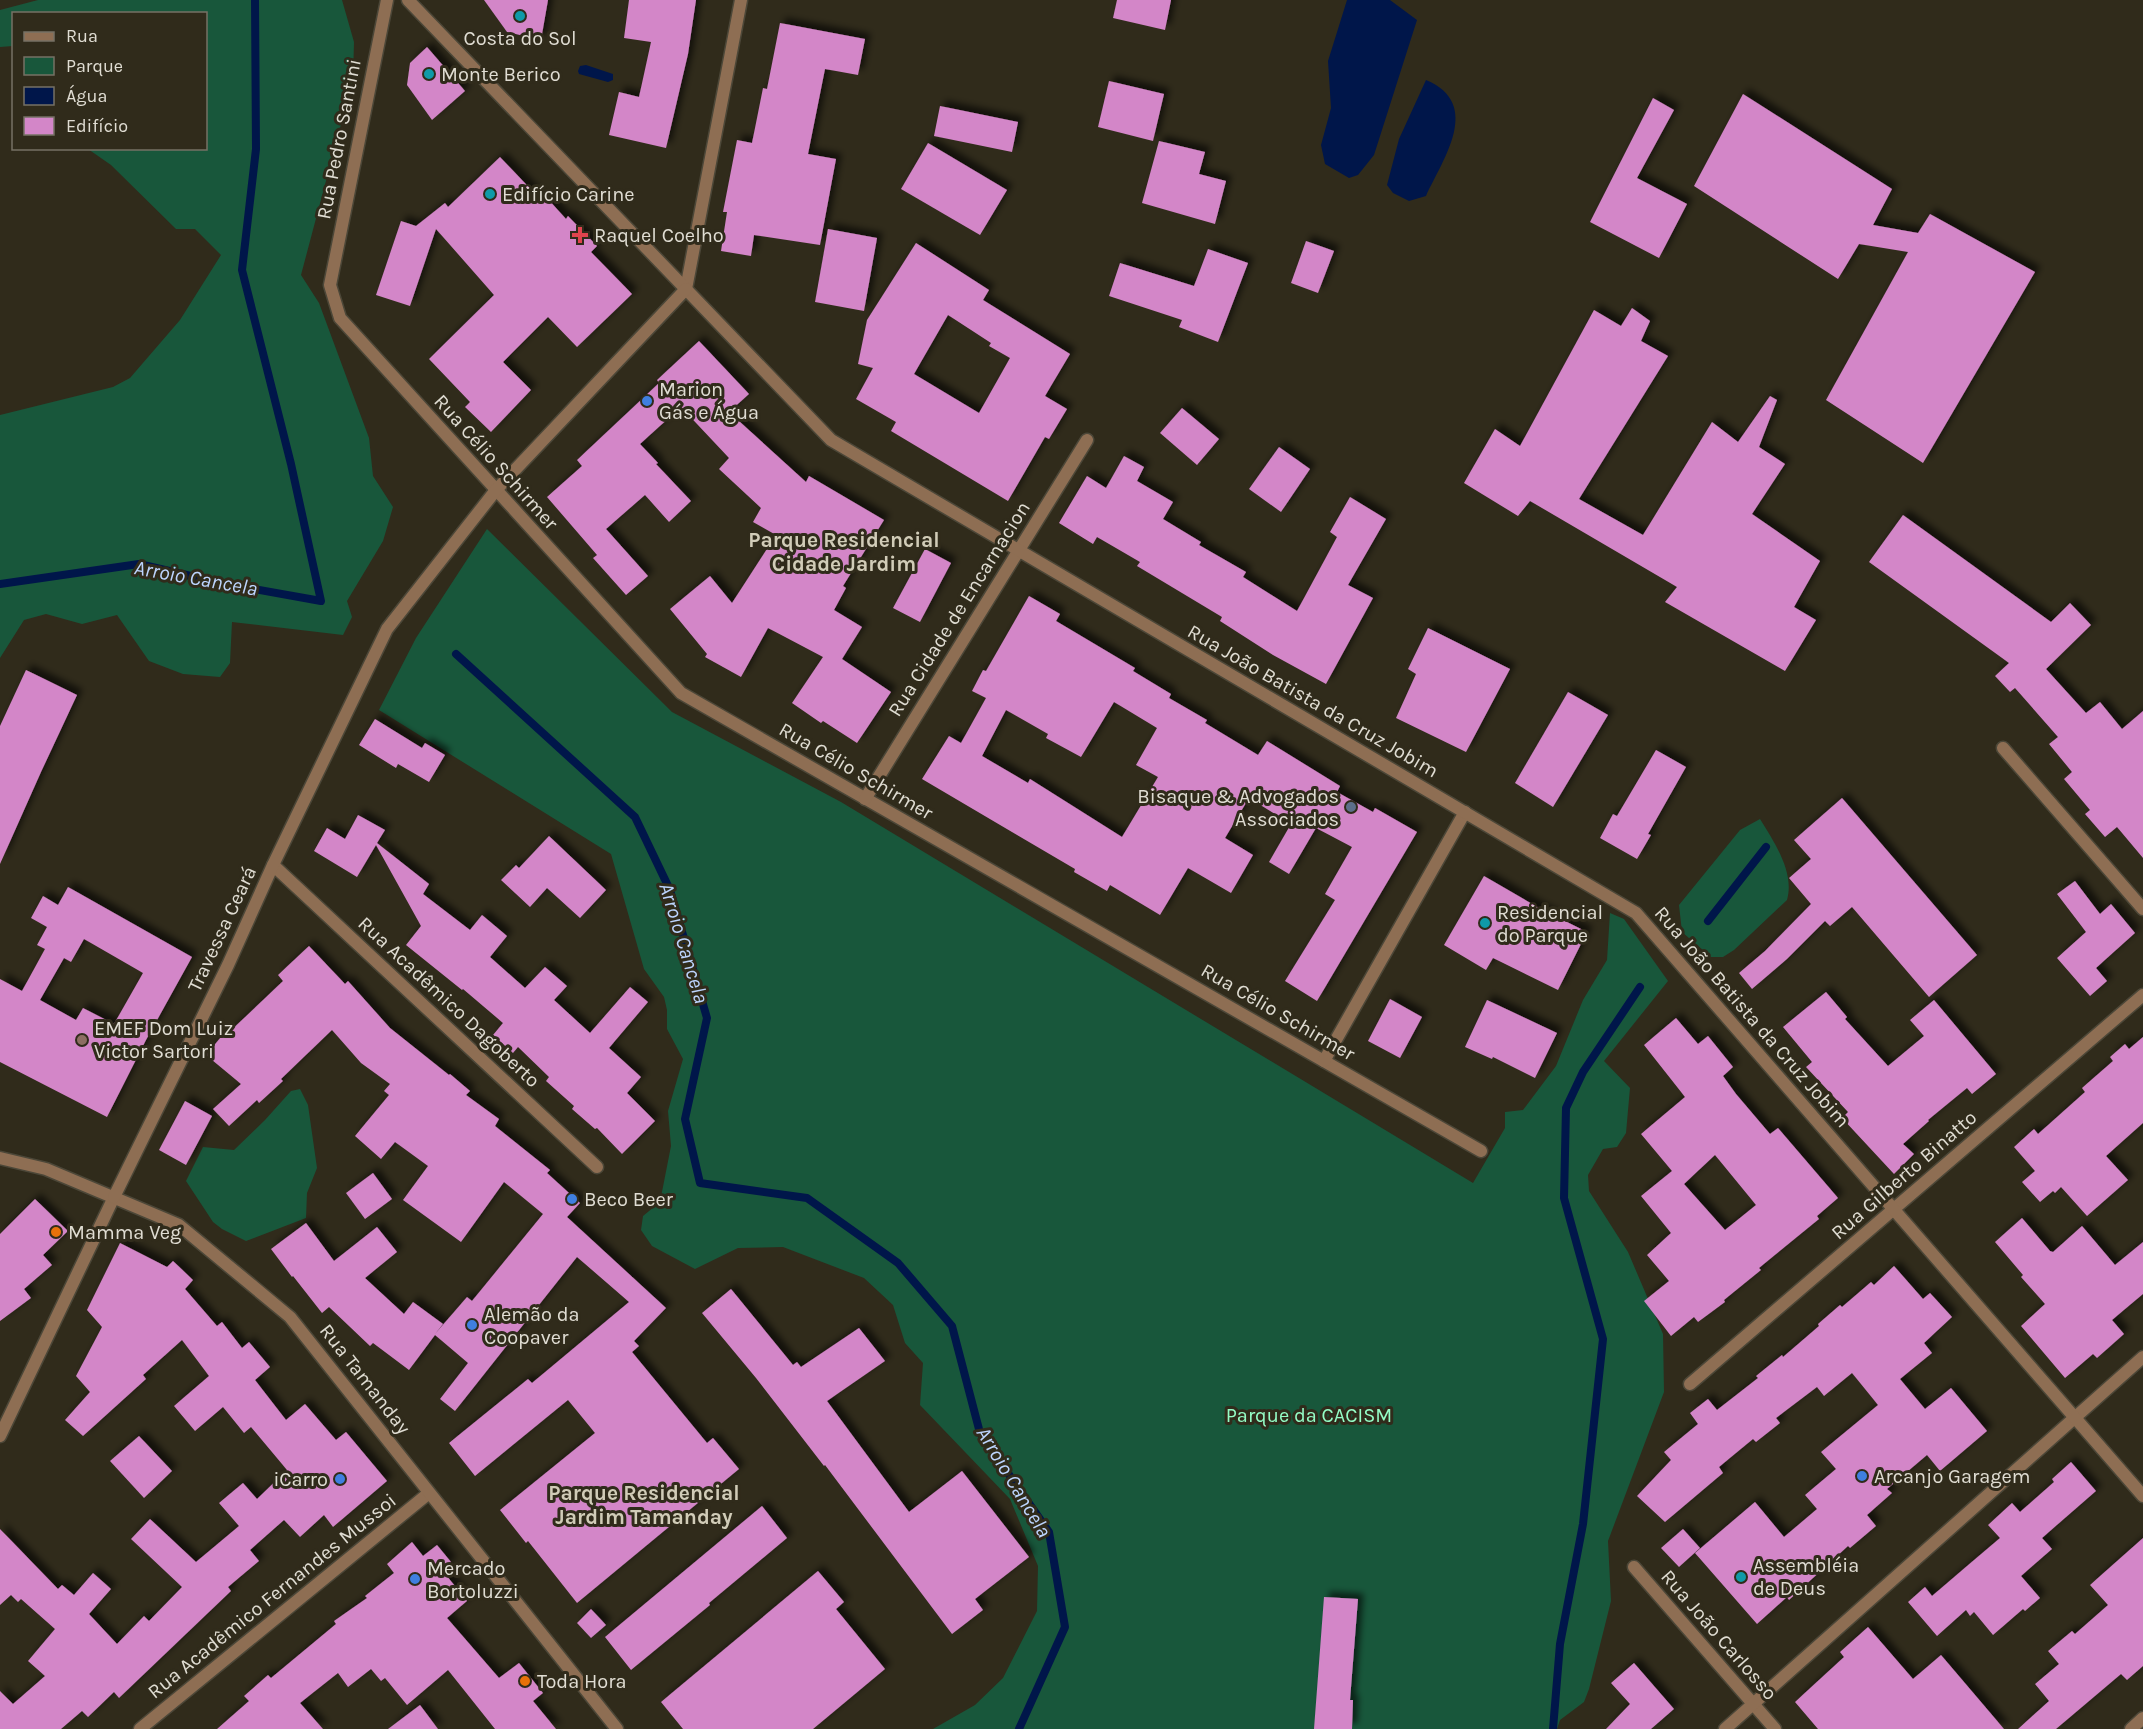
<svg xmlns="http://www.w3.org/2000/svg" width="2143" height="1729" font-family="Karla,sans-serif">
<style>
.green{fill:#18573b}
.water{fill:#00164a}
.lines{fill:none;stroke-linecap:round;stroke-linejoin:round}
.stream{stroke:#00164a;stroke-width:8}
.building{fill:#d386c8;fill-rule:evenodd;filter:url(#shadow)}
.minor-casing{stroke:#4c4738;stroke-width:15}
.tertiary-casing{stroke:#4c4738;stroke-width:15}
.minor{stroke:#8e6e53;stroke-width:12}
.tertiary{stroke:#8e6e53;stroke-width:12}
.culture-dot{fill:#0f9aa8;stroke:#302b1b;stroke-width:2}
.health-dot{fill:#e0444e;stroke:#302b1b;stroke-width:2}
.shop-dot{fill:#3f7fe0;stroke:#302b1b;stroke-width:2}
.service-dot{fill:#5c6f8a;stroke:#302b1b;stroke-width:2}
.education-dot{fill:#8d6e63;stroke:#302b1b;stroke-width:2}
.food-dot{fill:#e8710a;stroke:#302b1b;stroke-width:2}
.labels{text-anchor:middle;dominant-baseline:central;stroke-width:6;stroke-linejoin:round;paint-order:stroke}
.poi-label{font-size:20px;fill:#e0ddd3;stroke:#302b1b;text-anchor:start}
.street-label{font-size:20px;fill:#e0ddd3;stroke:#302b1b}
.park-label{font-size:20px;fill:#94fdc6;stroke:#302b1b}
.neighbourhood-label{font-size:21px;font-weight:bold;fill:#d1ccb8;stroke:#302b1b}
.water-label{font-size:21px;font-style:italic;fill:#bcd4fd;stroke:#302b1b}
</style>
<defs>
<filter id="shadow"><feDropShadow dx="5.5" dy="-5.5" stdDeviation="3" flood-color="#0009"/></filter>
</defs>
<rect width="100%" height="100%" fill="#302b1b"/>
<g class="green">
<polygon points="38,0 342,0 354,42 353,79 301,275 319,303 369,438 373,476 393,507 383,541 347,601 352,617 343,635 232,622 230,663 220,677 183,674 149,661 117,615 82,624 46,614 24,620 0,658 0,415 113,387 130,378 180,320 221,255 195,229 176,229 111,165 88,149 206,148 206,14 14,14 13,46 0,47 0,10"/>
<polygon points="487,529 672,712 841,802 1473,1183 1505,1128 1505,1112 1523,1110 1556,1066 1583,1000 1607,960 1610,913 1624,919 1668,981 1604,1061 1630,1088 1626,1133 1617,1147 1603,1149 1588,1175 1589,1191 1628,1252 1663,1334 1664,1392 1608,1541 1611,1601 1589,1689 1584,1702 1560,1720 1557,1729 933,1729 975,1705 1003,1678 1037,1611 1038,1566 1010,1499 920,1405 923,1363 905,1343 893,1305 864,1278 783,1247 738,1248 695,1269 652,1246 641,1230 643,1216 660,1202 671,1146 668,1111 683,1059 667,1029 667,1010 664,997 644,969 611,854 379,710 416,638"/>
<path d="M 1760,819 C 1774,842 1795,872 1787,900 L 1734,950 L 1723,957 L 1711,957 L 1682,932 L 1679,905 L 1740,830 Z"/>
<polygon points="300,1089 308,1105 317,1168 307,1193 306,1218 246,1241 222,1229 213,1222 186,1181 203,1147 234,1150 265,1120 291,1091"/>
</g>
<g class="water">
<polygon points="1347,0 1390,0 1417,20 1374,155 1358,175 1349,178 1325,164 1321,145 1331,108 1328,61"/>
<polygon points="586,65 613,74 613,80 608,82 579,74 578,71 580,66"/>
<path d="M 1426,80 C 1483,104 1443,159 1426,196 L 1409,201 L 1393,193 L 1387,185 L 1399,139 Z"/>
</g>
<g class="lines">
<g class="stream">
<polyline points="0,584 139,564 221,583 321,601 291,464 242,270 256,149 255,0"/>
<polyline points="456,654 635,817 670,890 707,1018 685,1119 700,1183 807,1198 898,1263 952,1326 980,1433 1049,1532 1065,1627 1019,1729"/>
<polyline points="1708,921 1766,847"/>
<polyline points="1553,1729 1560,1644 1583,1524 1603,1339 1564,1198 1566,1108 1583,1072 1640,987"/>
</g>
</g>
<g class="building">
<polygon points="484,0 548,0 541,40 507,32"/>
<polygon points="629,0 696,0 688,54 666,148 609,135 619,92 639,97 651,42 624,38"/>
<polygon points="1117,0 1171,0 1165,30 1113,18"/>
<polygon points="780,23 865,39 858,75 825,69 808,154 836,159 820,245 754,235 751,256 721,251 727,212 723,212 737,140 752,143 763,88 767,89"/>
<polygon points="427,47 465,91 432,120 407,85 410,63"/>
<polygon points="1109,81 1164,94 1153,141 1098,127"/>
<polygon points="1743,94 1892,189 1873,225 1918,233 1930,214 2035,272 1923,463 1826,400 1908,252 1859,244 1838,279 1694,186"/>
<polygon points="1653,98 1674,110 1637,178 1687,204 1659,258 1590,222"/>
<polygon points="940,106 1018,122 1012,152 934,136"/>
<polygon points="1159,141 1205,152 1199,174 1226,181 1215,224 1142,203"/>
<polygon points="928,143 1007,190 980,235 901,189"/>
<polygon points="500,157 543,202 547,198 566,219 568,216 597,246 591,252 632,294 577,347 548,317 503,362 531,390 491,432 465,407 470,402 429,359 494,295 436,229 410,306 376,295 401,221 416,226 445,203 448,207"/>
<polygon points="828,229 877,238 864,311 815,302"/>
<polygon points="1306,241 1334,251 1318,293 1291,283"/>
<path d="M 916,243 L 989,290 L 983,300 L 1070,354 L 1045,396 L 1067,409 L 1049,439 L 1045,437 L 1008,501 L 891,431 L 896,422 L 856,399 L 873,368 L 858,364 L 867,320 ZM 948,315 L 991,343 L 989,346 L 1010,358 L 979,413 L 914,374 Z"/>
<polygon points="1208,249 1248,263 1218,342 1179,327 1182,320 1109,296 1120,263 1194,286"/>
<polygon points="1632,308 1650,321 1641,341 1668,356 1579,499 1643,535 1712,422 1738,442 1770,396 1777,400 1759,447 1785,464 1752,514 1820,561 1794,607 1816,620 1785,671 1665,602 1677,587 1530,501 1518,516 1464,483 1495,429 1520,446 1594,310 1621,326"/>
<polygon points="699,341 749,394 729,412 806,482 809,476 884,520 843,586 846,588 834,610 862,627 842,659 891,692 857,743 823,721 821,723 792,703 823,657 768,628 741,677 705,657 707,654 670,609 710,576 732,603 776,535 753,522 761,508 719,469 729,458 681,407 640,444 658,463 656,464 691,501 669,522 645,495 606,529 648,576 626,595 593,558 597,555 547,497 582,466 577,460 659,383 657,380"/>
<polygon points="1182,408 1219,439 1197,465 1160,433"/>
<polygon points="1279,447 1310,469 1281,512 1249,489"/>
<polygon points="1124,456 1144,467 1137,481 1173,502 1163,519 1201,542 1199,545 1246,572 1243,577 1297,611 1337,537 1330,532 1350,497 1386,519 1348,585 1373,598 1326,684 1273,655 1220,621 1222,617 1137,566 1140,562 1097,537 1093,544 1059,523 1087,476 1106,488"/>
<polygon points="1903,515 2051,622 2070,603 2091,625 2046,669 2086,713 2100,702 2122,729 2143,711 2143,858 2117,827 2105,837 2085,814 2090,810 2064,779 2072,772 2049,744 2058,737 2015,688 2010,692 1995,676 2009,663 1869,562"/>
<polygon points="925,549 951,563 920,622 893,608"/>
<path d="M 1029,596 L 1060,614 L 1056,621 L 1135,668 L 1133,671 L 1171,694 L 1169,698 L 1207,720 L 1205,723 L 1258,755 L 1267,741 L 1340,786 L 1337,792 L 1373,812 L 1375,808 L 1417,832 L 1317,1001 L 1285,981 L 1335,900 L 1325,894 L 1352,847 L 1316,828 L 1289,874 L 1269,862 L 1291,824 L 1249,798 L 1225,838 L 1253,855 L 1231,893 L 1188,868 L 1160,915 L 1110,885 L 1107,891 L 1074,872 L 1075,869 L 922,779 L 949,736 L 961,743 L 986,698 L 972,691 L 983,670 L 986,671 ZM 1114,702 L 1157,728 L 1136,765 L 1158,777 L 1122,837 L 1030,779 L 1028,783 L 982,756 L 1006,710 L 1048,734 L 1046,738 L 1081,757 Z"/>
<polygon points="1428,628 1510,669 1466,752 1396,718 1416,674 1408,669"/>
<polygon points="26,670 77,695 41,772 0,864 0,726"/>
<polygon points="1568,692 1608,715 1553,807 1515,783"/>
<polygon points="375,719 422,748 425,743 445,755 429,782 398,764 396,768 359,745"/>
<polygon points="1656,750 1686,767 1648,834 1651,835 1637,859 1600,838 1613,814 1617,816"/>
<polygon points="1842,798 1977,955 1929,997 1852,907 1830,926 1825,921 1787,959 1752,989 1739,973 1765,951 1811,904 1789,878 1811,859 1794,840"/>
<polygon points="358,815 385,830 377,843 429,884 423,894 470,930 482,915 507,936 490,957 525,988 545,967 567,986 554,1000 590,1033 630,987 648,1002 609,1048 641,1077 627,1093 655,1121 622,1154 597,1128 595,1129 572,1109 574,1106 546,1081 549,1077 518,1047 513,1053 493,1035 503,1023 463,989 462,990 406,945 421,926 376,845 357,877 314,851 327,828 345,839"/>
<polygon points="549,836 606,890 580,918 547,888 530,907 501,880 516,865 519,868"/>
<polygon points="1484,876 1539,908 1587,932 1558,990 1493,958 1486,970 1444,945"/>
<polygon points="2075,881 2100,914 2111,904 2135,933 2096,968 2107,981 2090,996 2057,958 2086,932 2057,894"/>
<path d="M 68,887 L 192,957 L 146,1040 L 107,1117 L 0,1062 L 0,979 L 22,991 L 45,949 L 37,945 L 47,927 L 31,918 L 43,896 L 58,905 ZM 84,939 L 143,973 L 114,1024 L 83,1008 L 76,1020 L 40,1000 L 64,958 L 71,962 Z"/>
<polygon points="309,946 345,984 348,981 390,1028 449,1075 450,1074 470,1091 466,1095 499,1119 495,1126 550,1170 547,1173 580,1203 567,1217 666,1308 634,1341 639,1346 632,1352 707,1443 713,1438 739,1469 577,1603 528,1541 526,1543 500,1510 595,1433 568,1400 475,1476 449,1443 528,1379 532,1383 629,1302 577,1257 455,1411 440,1399 468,1363 435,1335 409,1370 373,1343 370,1346 329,1307 322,1313 293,1276 292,1277 271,1249 306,1223 334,1261 377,1227 397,1252 365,1278 404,1314 413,1302 443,1324 435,1334 467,1297 472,1301 543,1214 504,1182 461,1242 403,1200 428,1166 395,1142 381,1159 355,1136 389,1095 384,1091 390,1084 361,1063 332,1030 281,1079 283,1081 259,1103 257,1100 229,1126 213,1109 241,1084 206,1055 221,1037 223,1038 283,981 278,975"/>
<polygon points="1826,992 1847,1017 1845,1019 1888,1066 1924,1036 1910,1020 1934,1000 1996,1074 1972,1094 1967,1088 1928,1120 1929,1121 1903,1144 1914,1154 1894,1174 1842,1118 1848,1112 1806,1067 1812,1062 1783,1027"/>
<polygon points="1390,999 1422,1017 1400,1058 1368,1041"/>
<polygon points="1487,1000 1557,1033 1535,1078 1493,1057 1492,1059 1465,1047"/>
<path d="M 1676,1018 L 1698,1044 L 1708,1036 L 1733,1067 L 1723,1076 L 1736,1094 L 1770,1134 L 1778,1128 L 1838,1198 L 1817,1216 L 1819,1219 L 1759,1268 L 1761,1270 L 1724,1300 L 1725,1302 L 1698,1322 L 1694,1317 L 1671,1336 L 1644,1301 L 1669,1281 L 1647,1255 L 1671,1233 L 1641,1196 L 1672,1171 L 1641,1134 L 1685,1097 L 1644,1045 ZM 1715,1155 L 1756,1205 L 1725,1230 L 1684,1184 Z"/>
<polygon points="2143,1037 2143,1123 2106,1156 2128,1180 2087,1216 2061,1187 2055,1193 2053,1191 2040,1202 2022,1182 2035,1171 2014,1147 2034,1129 2038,1134 2085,1092 2082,1088 2113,1061 2110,1057 2125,1044 2129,1049"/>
<polygon points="185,1101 212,1116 186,1165 159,1150"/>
<polygon points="373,1173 392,1199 365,1219 346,1193"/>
<polygon points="35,1199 68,1231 43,1255 52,1265 24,1289 31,1298 0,1321 0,1234"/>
<polygon points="2022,1218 2050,1251 2053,1252 2082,1226 2115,1265 2143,1242 2143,1294 2112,1320 2124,1334 2097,1358 2093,1354 2065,1378 2021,1326 2045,1304 2021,1277 2023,1275 1995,1242"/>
<polygon points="120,1243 167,1267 173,1261 193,1280 185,1289 217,1326 222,1322 242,1348 249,1342 270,1367 255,1380 286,1420 305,1404 336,1440 346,1432 387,1481 333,1527 324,1515 300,1537 284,1520 250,1550 259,1561 228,1587 231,1591 119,1698 114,1692 88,1717 82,1711 61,1729 0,1729 0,1691 13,1704 45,1676 28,1661 55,1629 21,1599 18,1602 11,1595 0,1605 0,1529 58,1589 62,1585 74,1595 93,1573 111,1589 89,1614 117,1644 144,1616 149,1621 182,1587 131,1539 150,1519 196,1562 239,1526 219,1503 243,1483 257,1499 287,1470 251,1427 244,1433 223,1407 195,1431 174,1406 209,1376 182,1340 143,1375 146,1379 83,1436 65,1420 90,1392 76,1376 102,1327 87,1310"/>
<polygon points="1894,1266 1923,1299 1930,1293 1952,1317 1924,1343 1932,1353 1900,1379 1925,1409 1951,1388 1987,1431 1940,1471 1927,1455 1887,1489 1892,1493 1867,1515 1876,1526 1850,1548 1848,1546 1789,1600 1787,1597 1757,1624 1695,1553 1755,1502 1784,1537 1817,1509 1805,1495 1836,1469 1821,1452 1878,1405 1852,1373 1824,1396 1817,1387 1776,1418 1780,1423 1756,1442 1753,1439 1719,1467 1723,1473 1665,1522 1637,1496 1671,1460 1664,1452 1698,1424 1690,1413 1708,1399 1717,1410 1758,1378 1756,1376 1782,1355 1783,1357 1819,1326 1818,1324 1840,1305 1842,1307 1871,1282 1874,1285"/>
<polygon points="731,1289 793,1365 797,1362 801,1367 859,1328 885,1361 827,1401 909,1512 962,1471 1029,1557 975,1599 983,1610 952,1634 825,1465 824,1466 756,1378 702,1313"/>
<polygon points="139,1436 172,1471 144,1498 110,1461"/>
<polygon points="2071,1462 2096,1491 2042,1538 2052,1549 2021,1576 2040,1598 2025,1611 2023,1609 1993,1635 1974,1612 1970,1616 1966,1610 1937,1636 1908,1602 1925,1587 1932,1596 1967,1566 2000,1538 1988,1525 2012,1503 2020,1512 2054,1482 2052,1479"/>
<polygon points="762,1506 787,1538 709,1603 710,1605 631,1670 605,1637"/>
<polygon points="1683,1529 1700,1548 1679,1567 1661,1548"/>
<polygon points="2143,1538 2143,1666 2127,1680 2121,1674 2056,1729 2018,1729 2049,1701 2035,1684 2059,1664 2048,1651 2072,1631 2075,1634 2108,1605 2090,1585"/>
<polygon points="412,1542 423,1556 437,1545 451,1562 442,1570 467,1601 447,1618 499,1678 519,1663 543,1693 533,1701 556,1729 495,1729 448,1670 407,1705 385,1678 381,1681 371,1669 348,1687 338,1673 300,1703 323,1729 217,1729 249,1701 244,1696 268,1675 271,1678 336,1624 334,1621 367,1598 365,1596 394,1573 387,1564"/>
<polygon points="818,1571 844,1602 836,1609 885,1669 813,1729 683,1729 661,1702"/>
<polygon points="1324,1597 1358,1599 1350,1700 1353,1700 1352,1729 1314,1729"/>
<polygon points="591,1609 606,1625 591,1638 577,1623"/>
<polygon points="1868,1627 1913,1679 1941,1655 2004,1729 1818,1729 1795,1702 1844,1657 1840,1652"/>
<polygon points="1634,1663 1674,1709 1651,1729 1606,1729 1630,1704 1611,1683"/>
<polygon points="420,1705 438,1729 388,1729"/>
</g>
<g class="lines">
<defs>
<g id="minor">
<polyline points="387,0 330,285 340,318 681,693 1481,1151"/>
<polyline points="686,289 741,0"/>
<polyline points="2003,748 2143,909"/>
<polyline points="865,799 1087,440"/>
<polyline points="273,865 597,1167"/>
<polyline points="1324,1061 1465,812"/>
<polyline points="1690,1384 2143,995"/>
<polyline points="0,1436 114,1197"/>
<polyline points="1634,1567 1775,1729"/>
<polyline points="140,1729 429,1493"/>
<polyline points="1725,1729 2143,1357"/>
</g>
<g id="tertiary">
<polyline points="408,0 831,440 1636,913 2143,1496"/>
<polyline points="0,1158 46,1169 179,1225 290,1317 617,1729"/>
<polyline points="114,1197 228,965 273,865 387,629 496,490 686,289"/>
<polyline points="2131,1729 2143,1718"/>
</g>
</defs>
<use href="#minor" class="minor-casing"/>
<use href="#tertiary" class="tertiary-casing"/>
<use href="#minor" class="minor"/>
<use href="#tertiary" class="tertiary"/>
</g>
<g class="culture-dot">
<circle cx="520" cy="16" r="6"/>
<circle cx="429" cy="74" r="6"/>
<circle cx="490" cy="194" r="6"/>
<circle cx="1485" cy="923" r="6"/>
<circle cx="1741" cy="1577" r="6"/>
</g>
<path class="health-dot" d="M577 226h6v6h6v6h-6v6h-6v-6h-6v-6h6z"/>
<g class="shop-dot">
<circle cx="647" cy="401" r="6"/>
<circle cx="572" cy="1199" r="6"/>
<circle cx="472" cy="1325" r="6"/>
<circle cx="1862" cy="1476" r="6"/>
<circle cx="340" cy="1479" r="6"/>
<circle cx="415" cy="1579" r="6"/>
</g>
<circle class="service-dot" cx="1351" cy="807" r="6"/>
<circle class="education-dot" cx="82" cy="1040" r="6"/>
<g class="food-dot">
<circle cx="56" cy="1232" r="6"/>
<circle cx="525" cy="1681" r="6"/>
</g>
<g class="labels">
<g class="poi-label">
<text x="520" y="38" text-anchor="middle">Costa do Sol</text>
<text x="441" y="74">Monte Berico</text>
<text x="502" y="194">Edifício Carine</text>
<text x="594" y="235">Raquel Coelho</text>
<text x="659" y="389">Marion<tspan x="659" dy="23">Gás e Água</tspan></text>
<text x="1339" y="796" text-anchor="end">Bisaque &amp; Advogados<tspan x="1339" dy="23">Associados</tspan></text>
<text x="1497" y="912">Residencial<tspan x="1497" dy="23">do Parque</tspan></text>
<text x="94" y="1028">EMEF Dom Luiz<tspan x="94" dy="23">Victor Sartori</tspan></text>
<text x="584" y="1199">Beco Beer</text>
<text x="68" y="1232">Mamma Veg</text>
<text x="484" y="1314">Alemão da<tspan x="484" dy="23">Coopaver</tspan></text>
<text x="1874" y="1476">Arcanjo Garagem</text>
<text x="328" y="1479" text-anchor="end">iCarro</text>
<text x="1753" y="1565">Assembléia<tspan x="1753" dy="23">de Deus</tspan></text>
<text x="427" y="1568">Mercado<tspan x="427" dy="23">Bortoluzzi</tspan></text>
<text x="537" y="1681">Toda Hora</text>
</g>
<g class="street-label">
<text transform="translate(339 139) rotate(-79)">Rua Pedro Santini</text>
<text transform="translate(496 462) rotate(48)">Rua Célio Schirmer</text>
<text transform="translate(959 609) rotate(-58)">Rua Cidade de Encarnacion</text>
<text transform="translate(1313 701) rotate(30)">Rua João Batista da Cruz Jobim</text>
<text transform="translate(856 771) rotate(30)">Rua Célio Schirmer</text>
<text transform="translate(222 929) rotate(-65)">Travessa Ceará</text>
<text transform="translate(449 1002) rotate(43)">Rua Acadêmico Dagoberto</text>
<text transform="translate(1278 1012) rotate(30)">Rua Célio Schirmer</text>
<text transform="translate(1752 1017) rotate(49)">Rua João Batista da Cruz Jobim</text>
<text transform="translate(1904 1175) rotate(-41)">Rua Gilberto Binatto</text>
<text transform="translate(365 1379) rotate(52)">Rua Tamanday</text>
<text transform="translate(272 1596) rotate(-39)">Rua Acadêmico Fernandes Mussoi</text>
<text transform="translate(1719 1635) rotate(49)">Rua João Carlosso</text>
</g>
<g class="park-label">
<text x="1309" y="1415">Parque da CACISM</text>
</g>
<g class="neighbourhood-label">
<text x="844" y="540">Parque Residencial<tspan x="844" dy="24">Cidade Jardim</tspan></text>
<text x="644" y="1493">Parque Residencial<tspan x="644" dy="24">Jardim Tamanday</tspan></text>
</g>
<g class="water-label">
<text transform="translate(196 578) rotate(10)">Arroio Cancela</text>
<text transform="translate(684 943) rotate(73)">Arroio Cancela</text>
<text transform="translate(1014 1482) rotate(59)">Arroio Cancela</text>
</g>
</g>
<rect x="12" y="12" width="195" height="138" fill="#302b1b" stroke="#767265" stroke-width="1.5"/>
<rect x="24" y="32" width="30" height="9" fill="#8e6e53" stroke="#767265" stroke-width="1.5"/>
<text x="66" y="42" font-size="18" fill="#e0ddd3">Rua</text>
<rect x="24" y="57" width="30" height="18" fill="#18573b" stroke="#767265" stroke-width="1.5"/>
<text x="66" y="72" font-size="18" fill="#e0ddd3">Parque</text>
<rect x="24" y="87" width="30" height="18" fill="#00164a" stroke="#767265" stroke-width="1.5"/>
<text x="66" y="102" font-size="18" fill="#e0ddd3">Água</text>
<rect x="24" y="117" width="30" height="18" fill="#d386c8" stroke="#767265" stroke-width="1.5"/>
<text x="66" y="132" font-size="18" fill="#e0ddd3">Edifício</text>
</svg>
